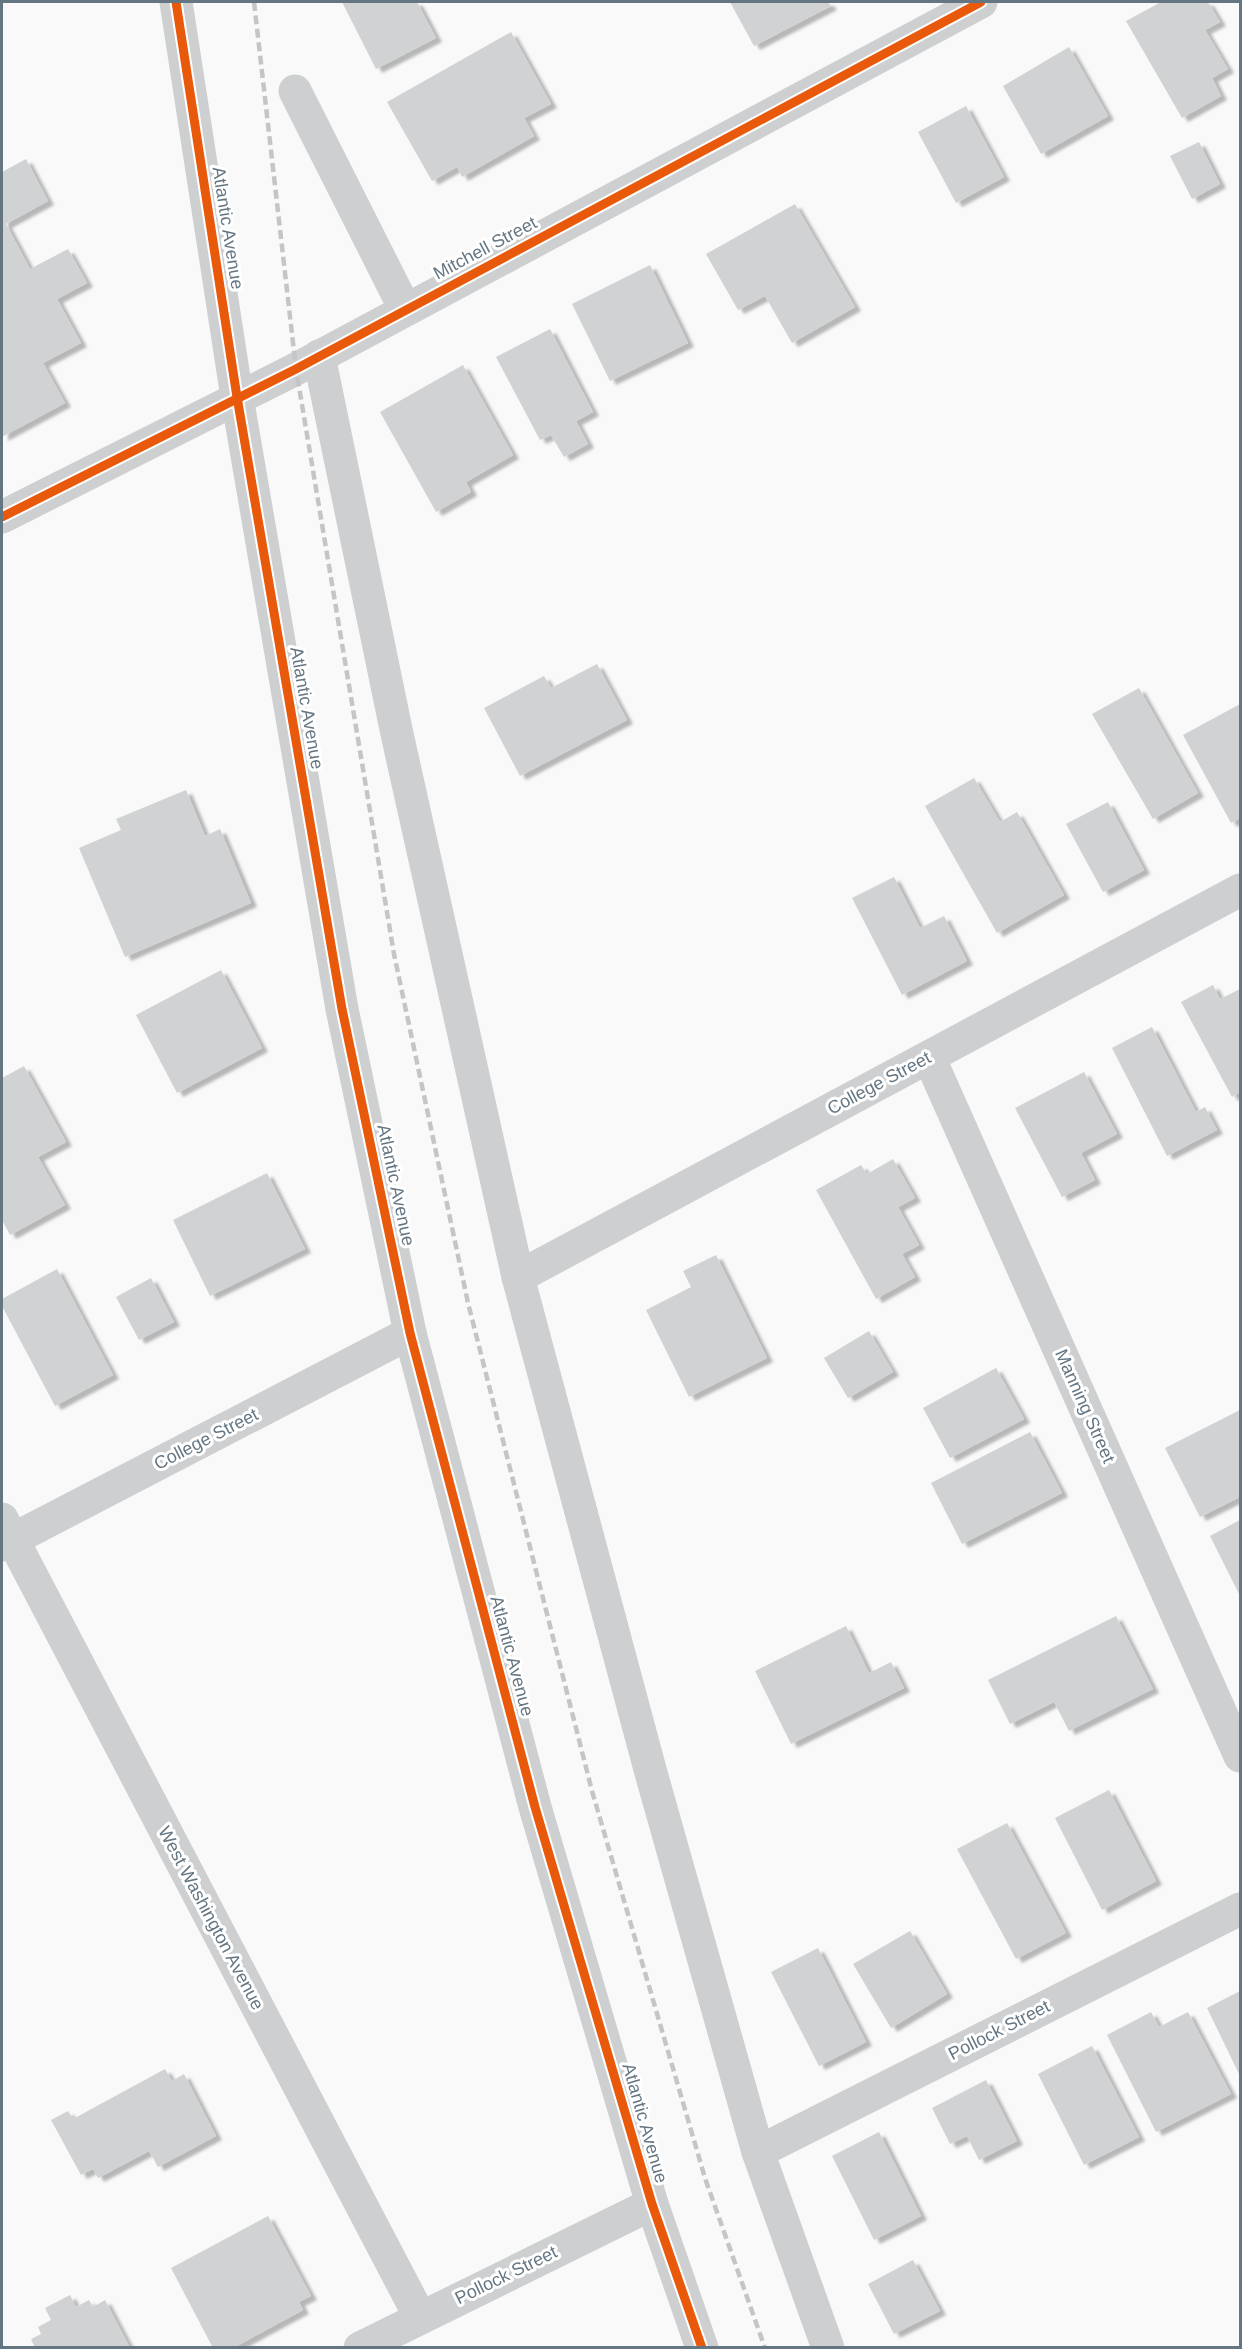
<svg xmlns="http://www.w3.org/2000/svg" width="1242" height="2349" font-family="Helvetica,sans-serif">
<style>
.building{fill:#d0d2d3;filter:url(#shadow)}
.lines{fill:none;stroke-linecap:round;stroke-linejoin:round}
.minor{stroke:#cecfd0;stroke-width:33}
.rail{stroke:#c3c5c6;stroke-width:4.5;stroke-dasharray:9 4.5;stroke-linecap:butt}
.cycleway-casing{stroke:#fff;stroke-width:13}
.cycleway{stroke:#e8590c;stroke-width:9}
.labels{text-anchor:middle;dominant-baseline:central;stroke-width:6;stroke-linejoin:round;paint-order:stroke}
.street-label{font-size:18px;fill:#657683;stroke:#fff}
</style>
<defs>
<filter id="shadow"><feDropShadow dx="6" dy="4" stdDeviation="1.5" flood-color="#0004"/></filter>
</defs>
<rect width="100%" height="100%" fill="#f9f9f9"/>
<g class="building">
<polygon points="342,2 417,2 436,38 376,69"/>
<polygon points="730,2 828,2 831,6 754,46"/>
<polygon points="1161,2 1208,2 1220,22 1205,30 1228,69 1212,78 1221,96 1182,118 1126,21"/>
<polygon points="511,32 551,104 524,118 534,136 462,177 457,167 432,181 387,102"/>
<polygon points="1069,47 1108,116 1041,154 1003,86"/>
<polygon points="966,106 1004,177 956,203 918,132"/>
<polygon points="1199,142 1220,184 1192,199 1170,156"/>
<polygon points="26,159 48,201 6,224 30,269 68,249 87,283 57,299 81,343 43,363 65,403 2,437 2,172"/>
<polygon points="795,204 855,307 792,343 765,296 738,310 706,254"/>
<polygon points="650,265 688,343 610,381 572,304"/>
<polygon points="550,329 593,412 576,421 588,444 564,457 551,435 540,440 496,357"/>
<polygon points="463,365 513,455 466,482 471,492 436,512 380,412"/>
<polygon points="597,664 627,720 520,776 484,708 544,676 551,688"/>
<polygon points="1139,688 1198,793 1153,819 1092,714"/>
<polygon points="1240,704 1240,818 1231,823 1183,735"/>
<polygon points="974,778 1000,822 1017,812 1064,895 997,933 925,806"/>
<polygon points="186,790 205,836 220,829 251,903 125,957 79,848 121,830 116,819"/>
<polygon points="1108,802 1144,870 1103,892 1066,824"/>
<polygon points="894,877 920,928 944,916 967,961 902,995 852,898"/>
<polygon points="221,970 262,1048 177,1093 136,1015"/>
<polygon points="1213,985 1220,999 1240,989 1240,1092 1232,1097 1181,1002"/>
<polygon points="1152,1027 1196,1112 1205,1107 1217,1130 1167,1156 1112,1048"/>
<polygon points="24,1066 66,1142 38,1157 65,1205 10,1235 2,1220 2,1078"/>
<polygon points="1084,1072 1117,1134 1081,1153 1095,1180 1062,1197 1015,1108"/>
<polygon points="893,1159 915,1198 898,1207 919,1245 902,1254 915,1277 876,1299 816,1190 861,1165 867,1174"/>
<polygon points="267,1173 305,1249 210,1296 173,1220"/>
<polygon points="716,1255 767,1358 689,1397 646,1310 691,1287 683,1271"/>
<polygon points="57,1269 113,1375 55,1406 2,1306 2,1299"/>
<polygon points="151,1278 174,1322 139,1340 116,1297"/>
<polygon points="869,1331 893,1372 848,1398 824,1358"/>
<polygon points="996,1368 1024,1419 950,1458 923,1408"/>
<polygon points="1240,1410 1240,1497 1200,1517 1165,1448"/>
<polygon points="1030,1432 1062,1493 962,1544 931,1483"/>
<polygon points="1240,1520 1240,1596 1210,1536"/>
<polygon points="1116,1616 1153,1689 1069,1731 1054,1702 1010,1724 988,1680"/>
<polygon points="846,1626 869,1673 891,1662 904,1688 791,1744 755,1671"/>
<polygon points="1109,1790 1156,1881 1102,1910 1055,1818"/>
<polygon points="1007,1823 1066,1933 1016,1959 957,1849"/>
<polygon points="910,1931 947,1994 891,2028 853,1964"/>
<polygon points="818,1948 866,2042 819,2066 771,1972"/>
<polygon points="1240,1991 1240,2076 1207,2008"/>
<polygon points="1151,2012 1159,2027 1188,2012 1231,2094 1156,2132 1107,2035"/>
<polygon points="1092,2046 1139,2137 1084,2165 1038,2074"/>
<polygon points="165,2069 172,2081 184,2074 216,2136 158,2167 149,2151 98,2178 93,2169 81,2175 51,2120 68,2111 73,2119"/>
<polygon points="986,2080 1017,2141 979,2160 967,2136 950,2144 932,2108"/>
<polygon points="879,2132 921,2216 874,2240 832,2156"/>
<polygon points="268,2216 311,2296 299,2302 303,2310 233,2348 213,2348 171,2268"/>
<polygon points="913,2260 940,2311 894,2334 868,2284"/>
<polygon points="70,2295 76,2307 89,2300 93,2307 105,2300 130,2348 35,2348 31,2339 41,2334 38,2327 51,2320 45,2308"/>
</g>
<g class="lines">
<g class="minor">
<polyline points="176,2 237,397 342,1009 410,1333 535,1807 652,2204 702,2348"/>
<polyline points="295,91 405,309"/>
<polyline points="319,356 397,734 518,1277 651,1773 758,2152 828,2348"/>
<polyline points="2,517 296,369 981,2"/>
<polyline points="929,1057 1240,1756"/>
<polyline points="518,1277 1240,890"/>
<polyline points="2,1519 420,2317"/>
<polyline points="2,1545 410,1333"/>
<polyline points="758,2152 1240,1909"/>
<polyline points="360,2348 652,2204"/>
</g>
<polyline class="rail" points="254,2 296,369 394,954 468,1303 592,1791 705,2178 765,2348"/>
<defs>
<g id="cycleway">
<polyline points="176,2 237,397 342,1009 410,1333 535,1807 652,2204 702,2348"/>
<polyline points="2,517 296,369 981,2"/>
</g>
</defs>
<use href="#cycleway" class="cycleway-casing"/>
<use href="#cycleway" class="cycleway"/>
</g>
<g class="labels">
<g class="street-label">
<text transform="translate(228 228) rotate(81)">Atlantic Avenue</text>
<text transform="translate(485 248) rotate(-28)">Mitchell Street</text>
<text transform="translate(307 708) rotate(80)">Atlantic Avenue</text>
<text transform="translate(879 1083) rotate(-28)">College Street</text>
<text transform="translate(396 1185) rotate(78)">Atlantic Avenue</text>
<text transform="translate(1085 1406) rotate(66)">Manning Street</text>
<text transform="translate(206 1439) rotate(-27)">College Street</text>
<text transform="translate(512 1656) rotate(75)">Atlantic Avenue</text>
<text transform="translate(211 1918) rotate(62)">West Washington Avenue</text>
<text transform="translate(999 2030) rotate(-27)">Pollock Street</text>
<text transform="translate(645 2123) rotate(74)">Atlantic Avenue</text>
<text transform="translate(506 2275) rotate(-26)">Pollock Street</text>
</g>
</g>
<rect width="1242" height="2349" fill="none" stroke="#657683" stroke-width="6"/>
</svg>
